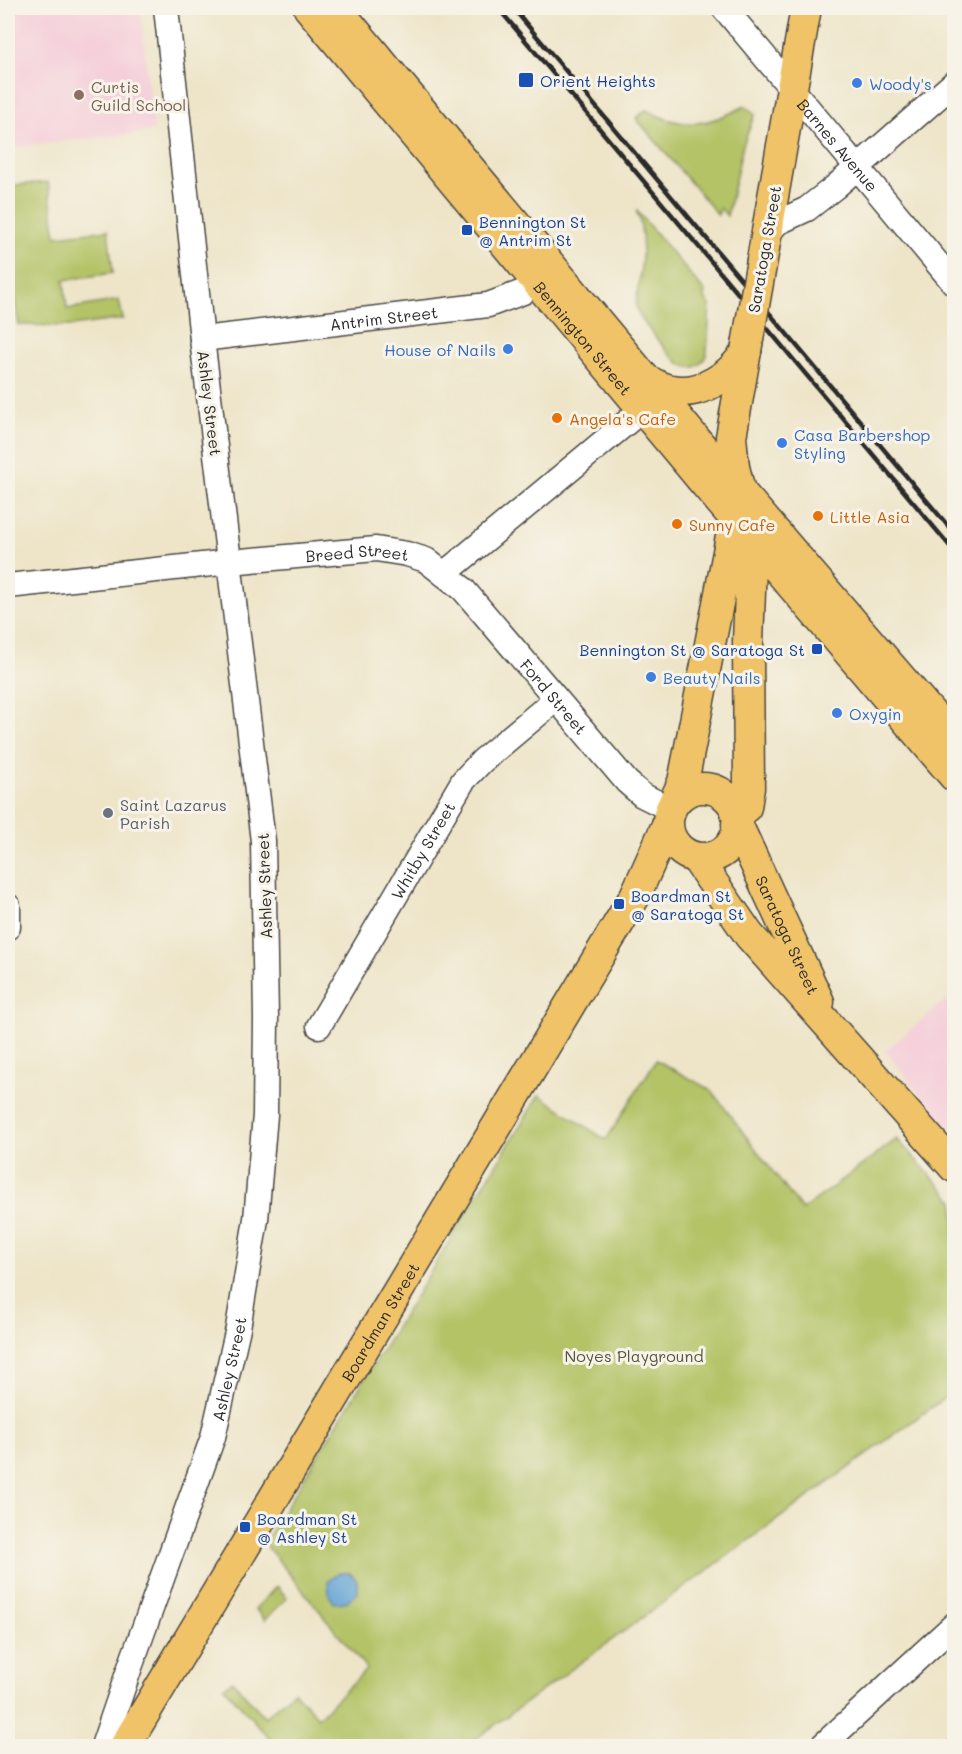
<svg xmlns="http://www.w3.org/2000/svg" width="962" height="1754" font-family="Mali,sans-serif">
<style>
.built{fill:#f5cfda}
.green{fill:#b3c366;stroke:#6f7748;stroke-width:1.5}
.water{fill:#61a2d4;stroke:#466680;stroke-width:1.5}
.lines{fill:none;stroke-linecap:round;stroke-linejoin:round}
.minor-casing{stroke:#484743;stroke-width:27}
.major-casing{stroke:#484743;stroke-width:33}
.minor{stroke:#fff;stroke-width:24}
.major{stroke:#f1c369;stroke-width:30}
.rail{stroke:#2b2b2b;stroke-width:4.5}
.major-bridge-casing{stroke:#484743;stroke-width:33;stroke-linecap:butt}
.major-bridge{stroke:#f1c369;stroke-width:30}
.transit-dot{fill:#1a4fb4;stroke:#f7f3e8;stroke-width:2}
.shop-dot{fill:#3f7fe0;stroke:#f7f3e8;stroke-width:2}
.education-dot{fill:#8d6e63;stroke:#f7f3e8;stroke-width:2}
.food-dot{fill:#e8710a;stroke:#f7f3e8;stroke-width:2}
.worship-dot{fill:#6b7280;stroke:#f7f3e8;stroke-width:2}
.labels{text-anchor:middle;dominant-baseline:central;stroke-width:6;stroke-linejoin:round;paint-order:stroke}
.transit-label{font-size:16px;fill:#164399;stroke:#f7f3e8;text-anchor:start}
.shop-label{font-size:16px;fill:#366cbe;stroke:#f7f3e8;text-anchor:start}
.education-label{font-size:16px;fill:#785e54;stroke:#f7f3e8;text-anchor:start}
.street-label{font-size:16px;fill:#2b2b2b;stroke:#f7f3e8}
.food-label{font-size:16px;fill:#c56008;stroke:#f7f3e8;text-anchor:start}
.worship-label{font-size:16px;fill:#5b616d;stroke:#f7f3e8;text-anchor:start}
.park-label{font-size:16px;fill:#54593d;stroke:#f7f3e8}
</style>
<rect width="100%" height="100%" fill="#f7f3e8"/>
<filter id="ink" filterUnits="userSpaceOnUse"><feTurbulence type="fractalNoise" baseFrequency=".0167" numOctaves="2"/><feDisplacementMap in="SourceGraphic" scale="12" xChannelSelector="R" yChannelSelector="G"/><feConvolveMatrix kernelMatrix="1 2 1 2 8 2 1 2 1" color-interpolation-filters="sRGB"/></filter>
<filter id="wash" filterUnits="userSpaceOnUse"><feTurbulence type="fractalNoise" baseFrequency=".008" numOctaves="4" result="noise"/><feDisplacementMap in="SourceGraphic" scale="24" xChannelSelector="R" yChannelSelector="G"/><feGaussianBlur stdDeviation="1.35" result="paint"/><feColorMatrix in="noise" values="0 0 0 0 0 0 0 0 0 0 0 0 0 0 0 0 0 1.4 0 .05"/><feComposite in="paint" operator="in"/></filter>
<g filter="url(#wash)">
<rect width="100%" height="100%" fill="#eee5c9"/>
<g class="built">
<polygon points="8,8 140,8 154,131 8,148"/>
<polygon points="954,993 954,1132 918,1092 885,1051"/>
</g>
<g class="green">
<path d="M 745,106 L 755,114 L 743,145 L 727,216 L 720,208 L 718,215 L 636,118 L 646,110 C 684,131 709,125 745,106 Z"/>
<polygon points="48,182 56,236 108,230 113,273 64,280 67,309 119,300 123,319 71,326 19,325 8,258 8,186"/>
<path d="M 636,210 L 705,292 L 704,298 L 710,305 C 709,314 708,352 706,356 C 690,385 667,351 657,339 C 650,330 642,322 638,312 L 636,306 C 639,275 649,240 636,210 Z"/>
<polygon points="656,1060 711,1090 802,1210 897,1139 954,1201 954,1391 466,1746 276,1746 224,1687 232,1681 265,1717 294,1691 318,1717 367,1669 264,1543 539,1095 606,1140"/>
<polygon points="277,1586 287,1598 265,1620 255,1609"/>
</g>
<polygon class="water" points="338,1573 350,1573 357,1580 358,1593 346,1602 334,1603 329,1595 328,1581"/>
</g>
<g filter="url(#ink)">
<g class="lines">
<defs>
<g id="minor">
<path id="s1" d="M 724,8 L 954,283"/>
<polyline points="766,236 777,223 807,209 835,187 954,83"/>
<path id="s2" d="M 202,339 L 488,305 L 523,292 L 552,271"/>
<polyline points="444,574 643,409"/>
<path id="s3" d="M 8,586 L 230,562 L 376,549 L 407,554 L 426,560 L 463,589 L 627,782 L 642,795 L 670,809"/>
<polyline points="8,906 8,927"/>
<path id="s4" d="M 319,1026 L 463,781 L 482,761 L 556,699"/>
<path id="s5" d="M 103,1746 L 129,1670 L 213,1437 L 238,1328 L 256,1219 L 265,1115 L 266,1018 L 263,841 L 202,339 L 166,8"/>
<polyline points="822,1746 954,1625"/>
</g>
<g id="major">
<path id="s6" d="M 309,8 L 701,479 L 954,776"/>
<polyline points="336,8 702,447 954,740"/>
<polyline points="762,260 806,8"/>
<path d="M 649,381 C 656,385 663,389 671,390 C 700,396 732,376 746,351"/>
<circle cx="703" cy="823" r="35"/>
<polyline points="674,802 683,782 688,757 737,506"/>
<polyline points="737,814 746,807 749,788 748,642 752,540 734,467 731,437 746,351"/>
<path id="s7" d="M 737,824 L 819,1002"/>
<polyline points="696,858 749,935 954,1167"/>
<path id="s8" d="M 125,1746 L 635,896 L 667,825"/>
</g>
</defs>
<use href="#minor" class="minor-casing"/>
<use href="#major" class="major-casing"/>
<use href="#minor" class="minor"/>
<use href="#major" class="major"/>
<g class="rail">
<path d="M 498,8 C 650,189 803,370 954,551"/>
<polyline points="513,8 954,533"/>
</g>
<defs>
<polyline id="major-bridge" points="746,351 762,260"/>
</defs>
<use href="#major-bridge" class="major-bridge-casing"/>
<use href="#major-bridge" class="major-bridge"/>
</g>
</g>
<g class="transit-dot">
<rect x="518" y="72" width="16" height="16" rx="3"/>
<rect x="461" y="224" width="12" height="12" rx="3"/>
<rect x="811" y="643" width="12" height="12" rx="3"/>
<rect x="613" y="898" width="12" height="12" rx="3"/>
<rect x="239" y="1521" width="12" height="12" rx="3"/>
</g>
<g class="shop-dot">
<circle cx="857" cy="83" r="6"/>
<circle cx="508" cy="349" r="6"/>
<circle cx="782" cy="443" r="6"/>
<circle cx="651" cy="677" r="6"/>
<circle cx="837" cy="713" r="6"/>
</g>
<circle class="education-dot" cx="79" cy="95" r="6"/>
<g class="food-dot">
<circle cx="557" cy="418" r="6"/>
<circle cx="818" cy="516" r="6"/>
<circle cx="677" cy="524" r="6"/>
</g>
<circle class="worship-dot" cx="108" cy="813" r="6"/>
<g class="labels">
<g class="transit-label">
<text x="540" y="80">Orient Heights</text>
<text x="479" y="221">Bennington St<tspan x="479" dy="18">@ Antrim St</tspan></text>
<text x="805" y="649" text-anchor="end">Bennington St @ Saratoga St</text>
<text x="631" y="895">Boardman St<tspan x="631" dy="18">@ Saratoga St</tspan></text>
<text x="257" y="1518">Boardman St<tspan x="257" dy="18">@ Ashley St</tspan></text>
</g>
<g class="shop-label">
<text x="869" y="83">Woody's</text>
<text x="496" y="349" text-anchor="end">House of Nails</text>
<text x="794" y="434">Casa Barbershop<tspan x="794" dy="18">Styling</tspan></text>
<text x="663" y="677">Beauty Nails</text>
<text x="849" y="713">Oxygin</text>
</g>
<g class="education-label">
<text x="91" y="86">Curtis<tspan x="91" dy="18">Guild School</tspan></text>
</g>
<g class="street-label">
<text stroke="none"><textPath href="#s1" startOffset="178">Barnes Avenue</textPath></text>
<text transform="translate(764 249) rotate(-80)">Saratoga Street</text>
<text stroke="none"><textPath href="#s2" startOffset="183">Antrim Street</textPath></text>
<text stroke="none"><textPath href="#s6" startOffset="429">Bennington Street</textPath></text>
<text transform="translate(210 403) rotate(83)">Ashley Street</text>
<text stroke="none"><textPath href="#s3" startOffset="351">Breed Street</textPath></text>
<text stroke="none"><textPath href="#s3" startOffset="609">Ford Street</textPath></text>
<text stroke="none"><textPath href="#s4" startOffset="204">Whitby Street</textPath></text>
<text transform="translate(264 886) rotate(-92)">Ashley Street</text>
<text stroke="none"><textPath href="#s7" startOffset="122">Saratoga Street</textPath></text>
<text stroke="none"><textPath href="#s8" startOffset="495">Boardman Street</textPath></text>
<text stroke="none"><textPath href="#s5" startOffset="398">Ashley Street</textPath></text>
</g>
<g class="food-label">
<text x="569" y="418">Angela's Cafe</text>
<text x="830" y="516">Little Asia</text>
<text x="689" y="524">Sunny Cafe</text>
</g>
<g class="worship-label">
<text x="120" y="804">Saint Lazarus<tspan x="120" dy="18">Parish</tspan></text>
</g>
<g class="park-label">
<text x="634" y="1355">Noyes Playground</text>
</g>
</g>
<rect width="962" height="1754" fill="none" stroke="#f7f3e8" stroke-width="30"/>
</svg>
